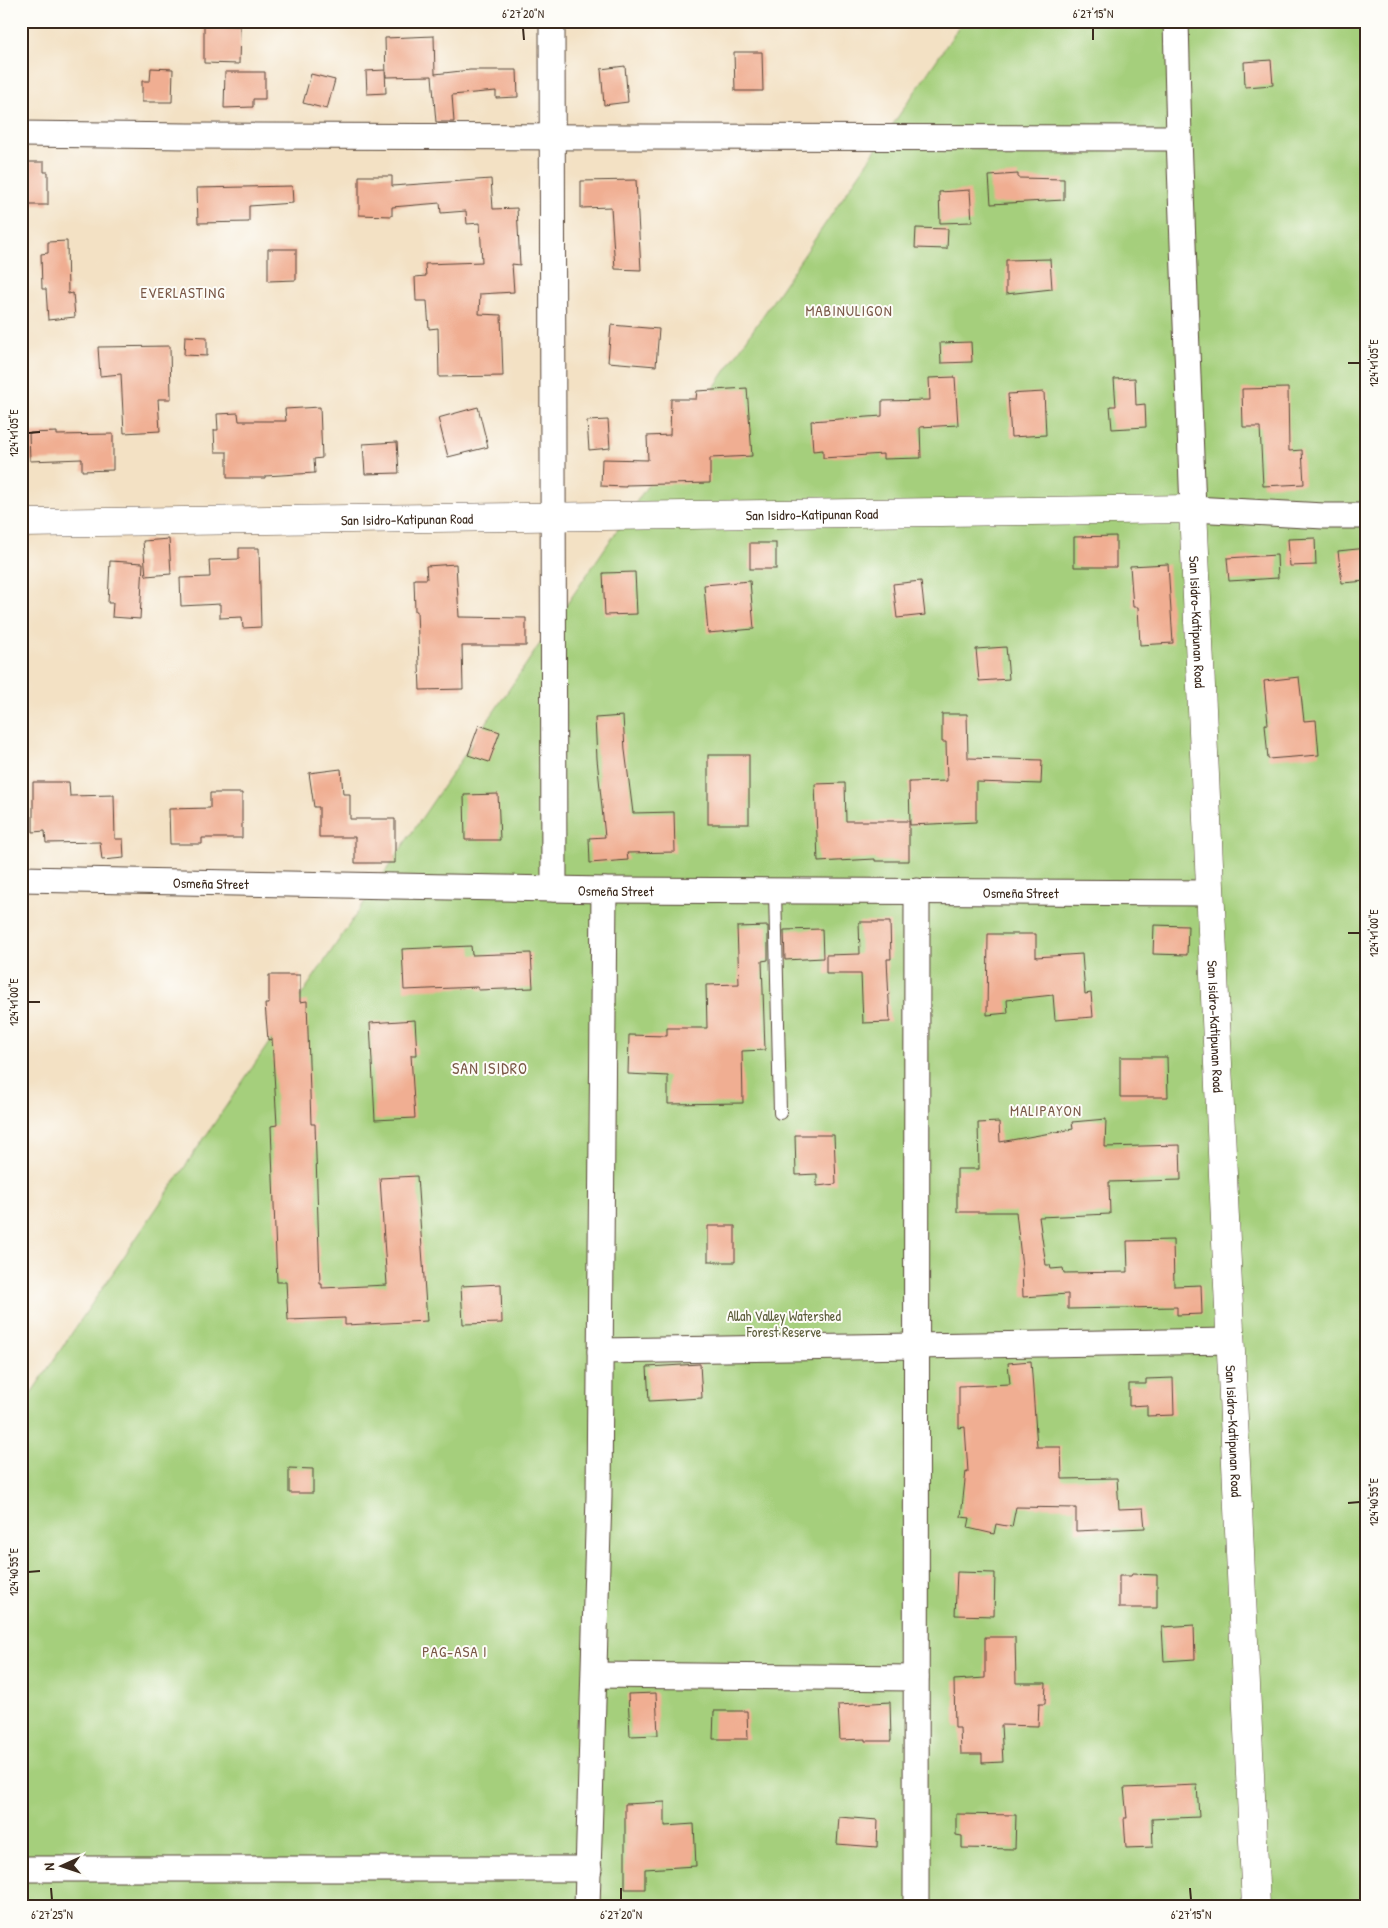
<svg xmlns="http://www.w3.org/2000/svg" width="1388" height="1928" font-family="'Patrick Hand',sans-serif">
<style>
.green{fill:#a5cf7b;stroke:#707c4c}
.building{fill:#f0ae92}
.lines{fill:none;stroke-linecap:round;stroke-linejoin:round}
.service-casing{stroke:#574537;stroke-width:14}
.minor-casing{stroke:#574537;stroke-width:27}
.tertiary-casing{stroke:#574537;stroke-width:29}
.service{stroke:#fff;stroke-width:12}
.minor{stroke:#fff;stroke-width:25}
.tertiary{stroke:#fff;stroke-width:28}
.ticks{fill:none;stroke:#3b2a1e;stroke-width:2}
.labels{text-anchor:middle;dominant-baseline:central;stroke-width:4;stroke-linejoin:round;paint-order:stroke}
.street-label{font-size:14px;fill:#3b2a1e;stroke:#fdfcf7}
.park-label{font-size:14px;fill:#5b5c3a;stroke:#fdfcf7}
.neighbourhood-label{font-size:15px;letter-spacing:1px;fill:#7a5847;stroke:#fdfcf7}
.quarter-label{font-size:16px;letter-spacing:1px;fill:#7a5847;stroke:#fdfcf7}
.neatline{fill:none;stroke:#3b2a1e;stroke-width:2}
.ticks-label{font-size:12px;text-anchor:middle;fill:#3b2a1e}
</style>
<rect width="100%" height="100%" fill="#fdfcf7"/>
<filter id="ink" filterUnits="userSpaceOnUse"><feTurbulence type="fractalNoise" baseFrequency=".02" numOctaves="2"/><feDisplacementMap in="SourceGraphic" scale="10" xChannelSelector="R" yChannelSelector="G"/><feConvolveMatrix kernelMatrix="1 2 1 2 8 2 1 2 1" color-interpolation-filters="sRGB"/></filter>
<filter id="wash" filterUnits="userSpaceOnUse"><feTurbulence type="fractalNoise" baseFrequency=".0096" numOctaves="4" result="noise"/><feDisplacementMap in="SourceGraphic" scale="20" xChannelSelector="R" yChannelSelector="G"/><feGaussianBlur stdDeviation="1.12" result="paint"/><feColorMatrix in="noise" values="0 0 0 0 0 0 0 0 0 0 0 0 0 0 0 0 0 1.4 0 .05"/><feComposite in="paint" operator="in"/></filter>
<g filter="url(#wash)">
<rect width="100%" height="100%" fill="#f3e1c4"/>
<polygon class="green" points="963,21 1367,21 1367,1907 21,1907 21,1408"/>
<g id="blocks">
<g class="building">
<polygon points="204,25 240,26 239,64 204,63"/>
<polygon points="434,36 435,74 470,70 517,70 518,97 496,98 496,91 452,95 454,122 436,122 432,76 386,77 385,38"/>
<polygon points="734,52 762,52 763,91 735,91"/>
<polygon points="1271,60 1273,85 1245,87 1244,62"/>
<polygon points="625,66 628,102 604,105 601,69"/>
<polygon points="151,68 173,69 172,102 142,102 142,81 150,81"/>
<polygon points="385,70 386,93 367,94 366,71"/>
<polygon points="225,72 265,72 265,99 253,99 253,107 224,108"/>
<polygon points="311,74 335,80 327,109 303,103"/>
<polygon points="21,162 44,162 44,172 48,172 48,205 21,205"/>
<polygon points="1018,174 1018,178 1064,179 1064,200 991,204 989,176"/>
<polygon points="359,176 392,176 392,186 491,179 493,209 517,208 520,265 512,264 514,292 480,294 479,314 501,315 503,376 439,377 438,328 429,329 427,301 416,301 415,277 426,276 425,264 482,262 480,223 467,224 466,211 441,213 440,203 392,207 392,216 359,215"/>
<polygon points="636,180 641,270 615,269 611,207 581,208 581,181"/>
<polygon points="292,186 293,203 249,206 249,222 198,223 197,188"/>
<polygon points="970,190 972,222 940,223 939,192"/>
<polygon points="916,228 948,229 947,249 915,248"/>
<polygon points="67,241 68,294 73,293 75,317 48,320 46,289 42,289 41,254 48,253 48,242"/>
<polygon points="268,249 296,249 296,280 268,281"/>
<polygon points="1050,259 1052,289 1006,294 1006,260"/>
<polygon points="611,325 659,329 656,366 608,362"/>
<polygon points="185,336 207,337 207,356 184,355"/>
<polygon points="971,342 972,362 941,363 940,343"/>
<polygon points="170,346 171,399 158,399 160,431 124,433 121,374 100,376 98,347"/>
<polygon points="955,377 958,425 920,427 921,458 883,459 883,454 823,458 823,450 813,451 811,421 882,416 882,401 930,400 929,378"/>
<polygon points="1135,378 1136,405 1145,404 1146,427 1112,429 1110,406 1116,406 1114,379"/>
<polygon points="747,388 752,456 710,458 710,483 626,485 626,487 601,486 602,459 648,460 647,436 670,435 671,399 696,399 697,391"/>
<polygon points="1288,388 1289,451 1302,450 1304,484 1263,486 1260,427 1243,427 1242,389"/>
<polygon points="1044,392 1046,435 1011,437 1008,394"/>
<polygon points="320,407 322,458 314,459 315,473 265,476 265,478 227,478 227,452 215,452 214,430 218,430 217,414 238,413 239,421 286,421 285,409"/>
<polygon points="478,407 488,447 448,457 438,418"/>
<polygon points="608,420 610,448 589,450 587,421"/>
<polygon points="57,432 57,435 113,434 113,470 82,471 82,459 30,461 29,433"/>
<polygon points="397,442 399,473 365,474 363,444"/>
<polygon points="1116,536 1116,567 1074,567 1074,537"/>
<polygon points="1315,538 1316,565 1290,566 1288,539"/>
<polygon points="169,539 171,574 146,576 143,541"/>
<rect x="750" y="543" width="26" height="26"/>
<polygon points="239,548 259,548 261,627 243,628 242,617 220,618 220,604 181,606 180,578 210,577 209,560 239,559"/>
<polygon points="1367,548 1367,581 1342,583 1338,551"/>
<polygon points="1277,555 1278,578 1229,581 1227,558"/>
<polygon points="110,561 143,563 140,619 112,617 113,603 108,603"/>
<polygon points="456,564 459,617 526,618 526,646 462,646 463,689 420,690 417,611 415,611 414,579 427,579 426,566"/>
<polygon points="1168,564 1173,643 1140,645 1138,607 1133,607 1130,566"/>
<polygon points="635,572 637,614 605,615 603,573"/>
<polygon points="750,581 754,629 708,633 704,585"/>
<polygon points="921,581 925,615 897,618 893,584"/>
<polygon points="1006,647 1009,679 979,681 976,649"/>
<polygon points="1299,677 1304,721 1316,720 1319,755 1268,759 1265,724 1268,724 1264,681"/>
<polygon points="942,714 967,714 968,758 1042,760 1041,784 976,782 976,822 910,825 909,782 947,781 946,742 942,742"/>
<polygon points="623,716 625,750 633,813 674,812 675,852 627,853 628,860 590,863 589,838 605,837 597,759 595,718"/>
<polygon points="479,725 500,732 489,762 468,755"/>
<rect x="708" y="755" width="41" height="69"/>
<polygon points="341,769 343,794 350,794 350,819 395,819 395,863 355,863 355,837 319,837 319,807 314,807 309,773"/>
<polygon points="33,782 69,782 70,796 114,795 115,839 123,839 124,858 102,860 100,842 46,843 45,831 33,832"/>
<polygon points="845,783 846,821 909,821 909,861 875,861 875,859 818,862 815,784"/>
<polygon points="210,793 242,793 242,838 202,838 202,844 170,844 169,809 210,808"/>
<polygon points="498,794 500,840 465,840 464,795"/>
<polygon points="859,922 890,922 891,959 887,959 890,1022 863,1023 861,974 826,974 826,955 860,954"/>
<polygon points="1154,925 1188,926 1187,955 1153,954"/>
<polygon points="768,926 768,960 762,961 765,1050 742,1051 743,1103 668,1104 668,1076 628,1074 629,1035 667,1036 667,1028 707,1028 706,985 739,984 737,927"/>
<polygon points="822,929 823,958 785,960 784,930"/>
<polygon points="988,934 1036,934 1036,957 1082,954 1085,994 1091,993 1093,1017 1055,1020 1053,995 1007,1000 1008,1013 987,1015"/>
<polygon points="471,946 472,955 531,953 533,988 478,990 478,987 404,990 402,949"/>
<polygon points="269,975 300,975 300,1002 307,1001 311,1124 315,1124 320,1284 322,1284 322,1288 387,1285 380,1178 417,1176 427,1321 345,1325 345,1318 288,1320 286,1282 277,1282 271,1126 277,1125 272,1039 268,1040 265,1004 269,1004"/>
<polygon points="415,1020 417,1055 411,1055 415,1118 375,1120 370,1023"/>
<polygon points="1120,1057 1167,1057 1168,1097 1120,1097"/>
<polygon points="1106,1119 1105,1147 1180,1145 1181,1180 1109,1182 1110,1214 1039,1217 1046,1265 1050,1265 1051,1269 1063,1268 1064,1273 1128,1272 1127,1241 1173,1240 1174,1286 1201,1285 1202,1314 1177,1315 1177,1307 1068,1309 1068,1294 1023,1297 1022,1267 1016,1212 957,1212 957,1169 979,1169 978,1123 999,1122 1000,1142 1073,1129 1072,1122"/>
<polygon points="795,1135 834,1135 836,1184 817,1186 817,1174 796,1175"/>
<polygon points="708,1226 735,1226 735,1262 714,1262 714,1261 708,1261"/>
<polygon points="501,1284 502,1323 463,1324 461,1286"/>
<polygon points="1031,1361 1037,1447 1061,1447 1062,1479 1117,1478 1119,1509 1143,1508 1145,1528 1076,1531 1076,1508 1016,1507 1012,1527 996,1524 994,1534 968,1528 970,1518 961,1517 966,1471 968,1472 965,1427 959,1428 959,1386 1010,1384 1008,1363"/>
<polygon points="700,1364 702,1398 649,1401 647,1367"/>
<polygon points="1173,1378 1174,1415 1147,1416 1147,1405 1129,1406 1129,1384 1146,1384 1146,1379"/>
<polygon points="289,1468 313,1469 313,1493 289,1493"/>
<polygon points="957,1572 995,1573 994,1616 955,1615"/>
<polygon points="1132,1574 1157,1575 1157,1608 1119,1608 1119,1576 1131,1576"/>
<polygon points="1194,1625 1195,1659 1164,1661 1162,1627"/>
<polygon points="985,1637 1015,1637 1016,1683 1046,1683 1045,1704 1039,1704 1038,1726 1001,1725 1003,1762 982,1763 982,1754 961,1754 960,1728 955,1728 954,1680 985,1678"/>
<polygon points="656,1693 658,1735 630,1736 628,1694"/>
<polygon points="890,1702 891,1741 865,1741 865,1739 840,1740 838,1705"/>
<polygon points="714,1711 747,1711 748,1739 713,1739"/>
<polygon points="1197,1785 1199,1817 1152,1819 1153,1847 1126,1848 1124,1818 1127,1818 1124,1788"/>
<polygon points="665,1802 665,1826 694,1824 696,1866 645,1869 645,1889 625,1889 625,1804"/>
<polygon points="956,1814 1016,1815 1015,1849 962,1848 962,1836 956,1835"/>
<polygon points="839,1817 878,1820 877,1847 837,1844"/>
</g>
</g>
</g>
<g filter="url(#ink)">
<use href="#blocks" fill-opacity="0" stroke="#574537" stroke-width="1"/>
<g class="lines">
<defs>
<polyline id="service" points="775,890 780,1113"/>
<g id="minor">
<polyline points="552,21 554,889"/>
<polyline points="1176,21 1179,138 1193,509 1324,516 1367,516"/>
<polyline points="21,134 188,136 1179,138"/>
<path id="s1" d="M 21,879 L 604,890 L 1210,893"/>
<polyline points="600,1351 1231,1341"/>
<polyline points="595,1675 916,1678"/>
<polyline points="21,1869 589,1869"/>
<polyline points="587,1907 599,1496 604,890"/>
<polyline points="916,1907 917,891"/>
</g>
<g id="tertiary">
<path id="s2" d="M 21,523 L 1193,509 L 1256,1907"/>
</g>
</defs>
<use href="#service" class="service-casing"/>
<use href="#minor" class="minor-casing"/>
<use href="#tertiary" class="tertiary-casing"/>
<use href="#service" class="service"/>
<use href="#minor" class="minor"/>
<use href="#tertiary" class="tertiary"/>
</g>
</g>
<path class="ticks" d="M 523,28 L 524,40M 1093,28 L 1093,40M 1348,363 L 1360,363M 28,433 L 40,432M 1348,933 L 1360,933M 28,1002 L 40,1002M 1348,1503 L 1360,1502M 28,1572 L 40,1571M 51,1888 L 52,1900M 621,1888 L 621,1900M 1190,1888 L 1191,1900"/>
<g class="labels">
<g class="street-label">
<text stroke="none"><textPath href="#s2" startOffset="791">San Isidro-Katipunan Road</textPath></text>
<text stroke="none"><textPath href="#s2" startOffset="386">San Isidro-Katipunan Road</textPath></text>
<text stroke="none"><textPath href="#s2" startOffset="1285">San Isidro-Katipunan Road</textPath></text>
<text stroke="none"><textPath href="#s1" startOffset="190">Osmeña Street</textPath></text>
<text stroke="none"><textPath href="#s1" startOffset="595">Osmeña Street</textPath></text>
<text stroke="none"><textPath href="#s1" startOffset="1000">Osmeña Street</textPath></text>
<text stroke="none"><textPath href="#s2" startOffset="1690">San Isidro-Katipunan Road</textPath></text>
<text stroke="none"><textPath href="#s2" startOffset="2095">San Isidro-Katipunan Road</textPath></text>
</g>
<g class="park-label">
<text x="784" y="1315">Allah Valley Watershed<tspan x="784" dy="16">Forest Reserve</tspan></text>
</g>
<g class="neighbourhood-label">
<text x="183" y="292">EVERLASTING</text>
<text x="849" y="310">MABINULIGON</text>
<text x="1046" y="1110">MALIPAYON</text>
<text x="455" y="1651">PAG-ASA I</text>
</g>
<g class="quarter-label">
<text x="490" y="1068">SAN ISIDRO</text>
</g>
</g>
<rect width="1388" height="1928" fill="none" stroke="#fdfcf7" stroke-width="55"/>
<g transform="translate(62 1866) rotate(267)" stroke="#fdfcf7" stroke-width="4" paint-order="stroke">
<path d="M0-4L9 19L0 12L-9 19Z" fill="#3b2a1e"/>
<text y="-8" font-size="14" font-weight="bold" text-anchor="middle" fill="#3b2a1e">N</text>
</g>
<rect x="28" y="28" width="1332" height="1872" class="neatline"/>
<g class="ticks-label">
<text x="523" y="18">6°27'20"N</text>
<text x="1093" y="18">6°27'15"N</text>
<text transform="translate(1374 363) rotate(-90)" y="4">124°41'05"E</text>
<text transform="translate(14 433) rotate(-90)" y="4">124°41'05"E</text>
<text transform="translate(1374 933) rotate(-90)" y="4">124°41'00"E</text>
<text transform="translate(14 1002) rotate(-90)" y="4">124°41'00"E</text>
<text transform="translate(1374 1502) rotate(-90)" y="4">124°40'55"E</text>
<text transform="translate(14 1572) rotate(-90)" y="4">124°40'55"E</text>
<text x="52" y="1919">6°27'25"N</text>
<text x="621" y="1919">6°27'20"N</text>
<text x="1191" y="1919">6°27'15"N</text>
</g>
</svg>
